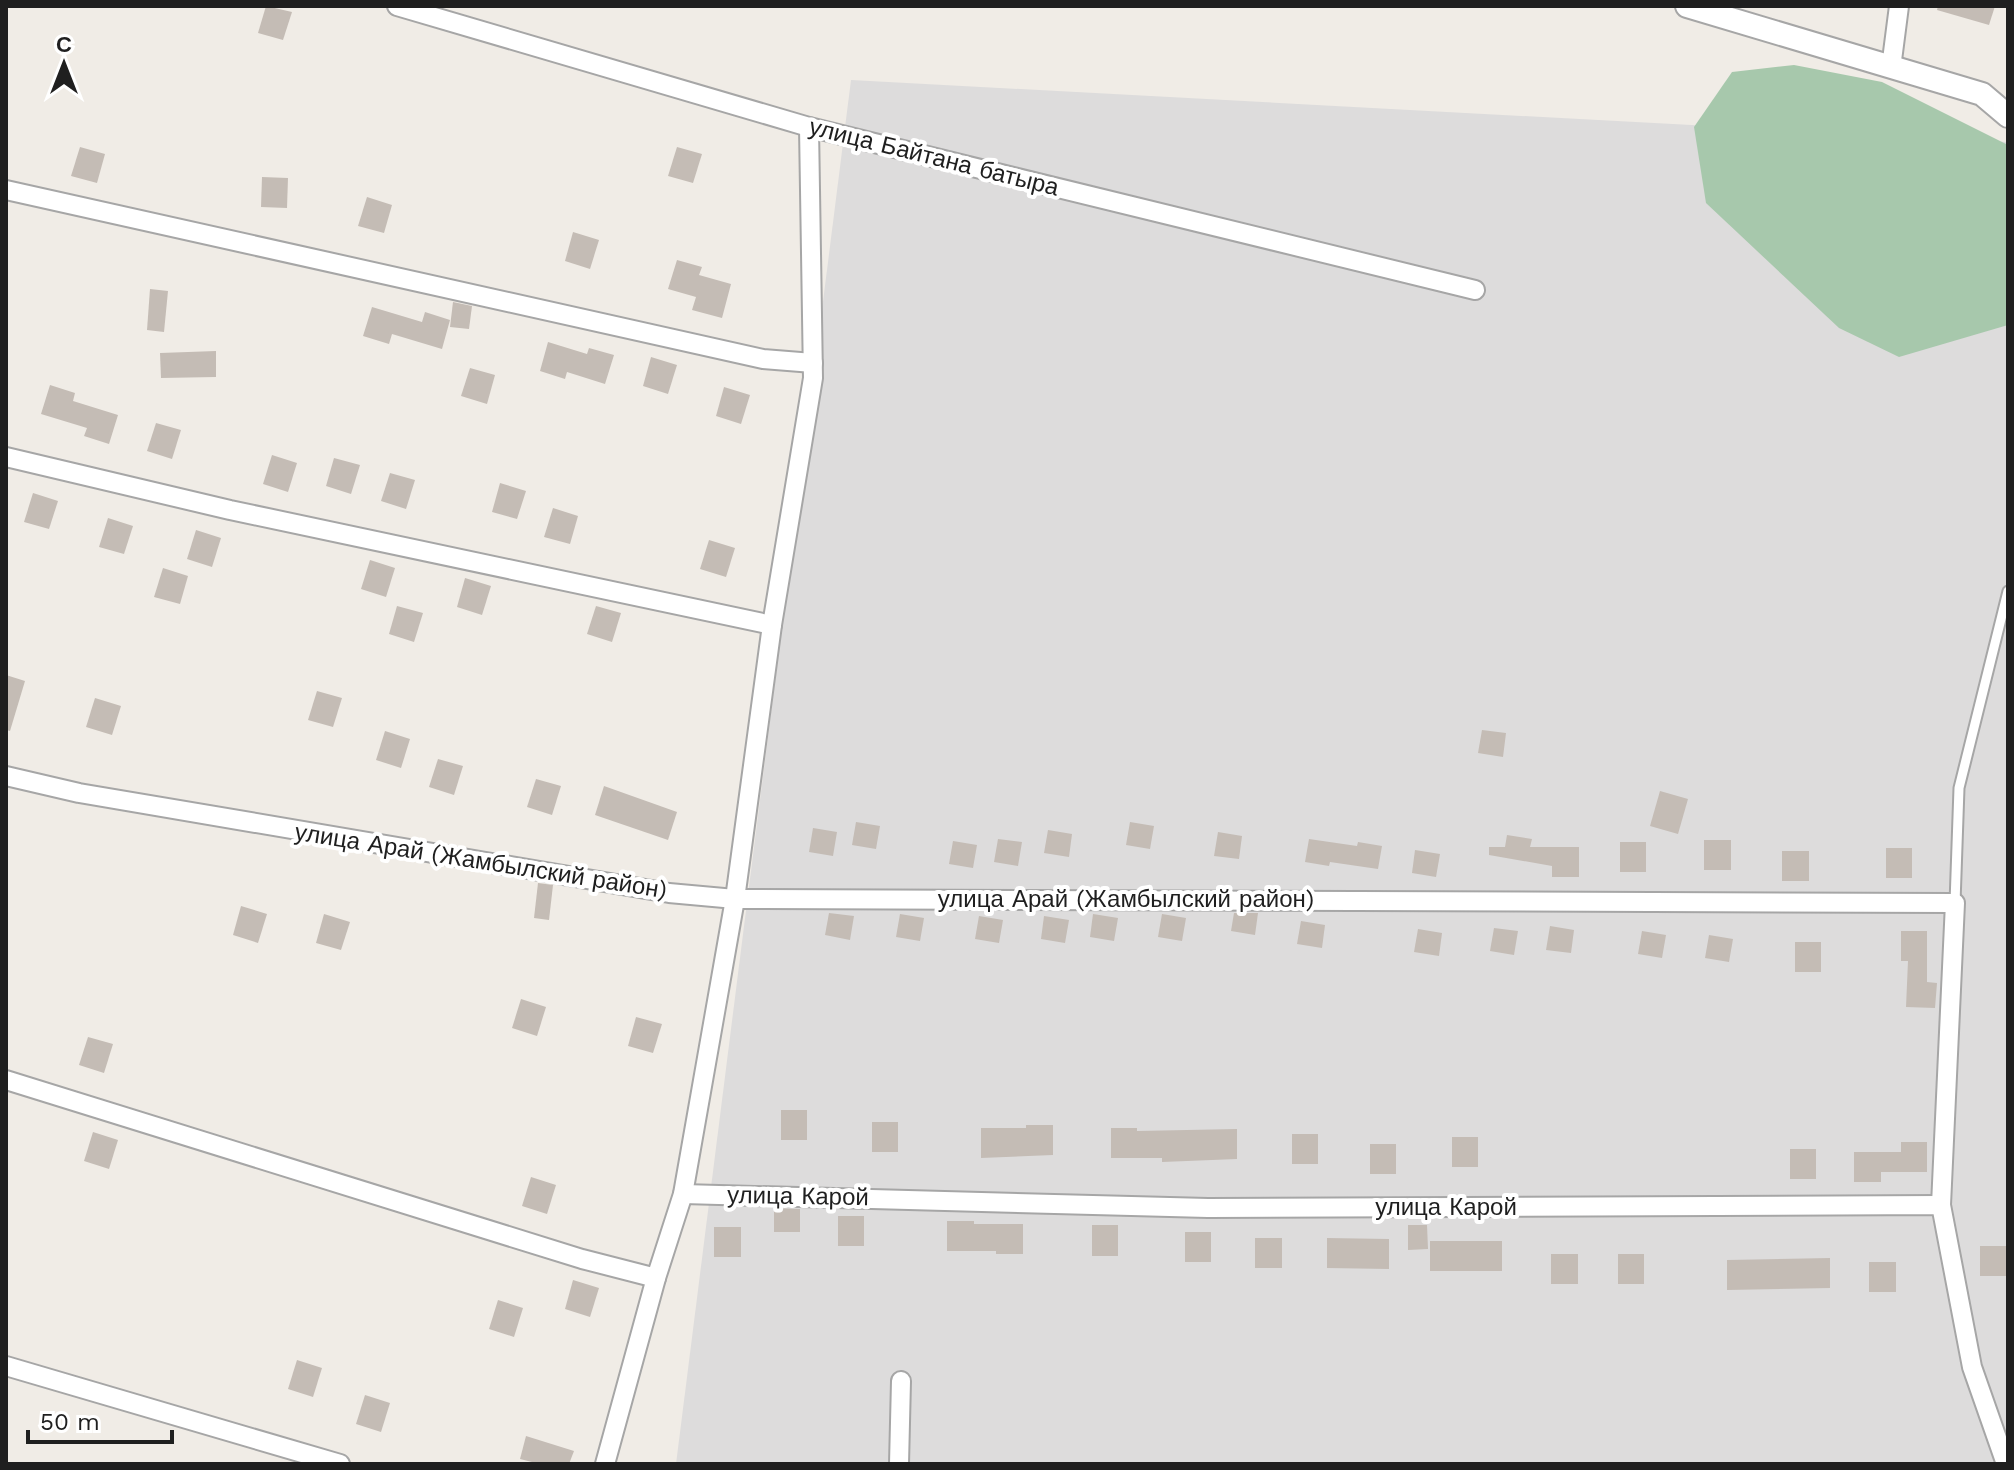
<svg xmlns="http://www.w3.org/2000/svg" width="2014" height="1470" font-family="'Work Sans',sans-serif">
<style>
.residential{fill:#dddcdc}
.cemetery{fill:#a7c8ac}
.building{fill:#c4bcb5}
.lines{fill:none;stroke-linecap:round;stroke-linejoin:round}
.service-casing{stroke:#a6a6a6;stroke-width:13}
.minor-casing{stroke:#a6a6a6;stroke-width:22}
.tertiary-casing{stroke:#a6a6a6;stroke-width:26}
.service{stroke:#fff;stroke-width:9}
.minor{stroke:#fff;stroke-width:18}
.tertiary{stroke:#fff;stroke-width:22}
.labels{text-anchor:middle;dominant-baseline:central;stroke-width:8;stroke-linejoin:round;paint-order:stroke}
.street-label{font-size:24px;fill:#1f1f1f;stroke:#fff}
</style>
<rect width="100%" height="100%" fill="#f0ece6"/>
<polygon class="residential" points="851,80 2008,142 2008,1464 676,1464"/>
<polygon class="cemetery" points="1794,65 1882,82 2008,145 2008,325 1899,357 1839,328 1706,203 1694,127 1732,72"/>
<g class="building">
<polygon points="266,6 292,12 283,40 258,33"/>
<polygon points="1938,6 1995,6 1989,25 1937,10"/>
<polygon points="80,147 105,154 97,183 71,176"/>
<polygon points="677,147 702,154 693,183 668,176"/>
<polygon points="262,177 288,178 287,208 261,207"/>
<polygon points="367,197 392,205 384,233 358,226"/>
<polygon points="573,232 599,240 590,269 565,261"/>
<polygon points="677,260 702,267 699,275 731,284 722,318 692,310 696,297 668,289"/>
<polygon points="150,289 168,291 164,332 147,330"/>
<polygon points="453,302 472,306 469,329 450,327"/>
<polygon points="372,307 422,322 425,312 450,320 442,349 392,334 389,344 363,336"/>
<polygon points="548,342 587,354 589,348 614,355 605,384 567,372 565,379 540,371"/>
<polygon points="216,351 216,377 161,378 160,353"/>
<polygon points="651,357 677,365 668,394 643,386"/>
<polygon points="470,368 495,375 487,404 461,396"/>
<polygon points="50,385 75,393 73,401 118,415 109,444 84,436 87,428 41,414"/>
<polygon points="724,387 750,395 741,424 716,416"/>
<polygon points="156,423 181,430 172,459 147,451"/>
<polygon points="272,455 297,463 288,492 263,484"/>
<polygon points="334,458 360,465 351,494 326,486"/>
<polygon points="390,473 415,480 406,509 381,501"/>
<polygon points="500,483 526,491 517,519 492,512"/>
<polygon points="33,493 58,501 49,529 24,522"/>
<polygon points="553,508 578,516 570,544 544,537"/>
<polygon points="108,518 133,526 124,554 99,547"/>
<polygon points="196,530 221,538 212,567 187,559"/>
<polygon points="709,540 735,548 726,577 700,569"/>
<polygon points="370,560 395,568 386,597 361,589"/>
<polygon points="163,568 188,576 180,604 154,597"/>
<polygon points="465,578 491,586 482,615 457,607"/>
<polygon points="397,606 423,613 414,642 389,634"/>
<polygon points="596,606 621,613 612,642 587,634"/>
<polygon points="6,675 25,681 10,731 6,730"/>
<polygon points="317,691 342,698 333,727 308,720"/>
<polygon points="95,698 121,706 112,735 86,727"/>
<polygon points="1482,730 1506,733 1503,757 1478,753"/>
<polygon points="385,731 410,739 401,768 376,760"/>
<polygon points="438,759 463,766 454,795 429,787"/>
<polygon points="536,779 561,786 552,815 527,807"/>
<polygon points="604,786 677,812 668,840 595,815"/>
<polygon points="1660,791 1688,799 1678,834 1650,826"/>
<polygon points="856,822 880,826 876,849 852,845"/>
<polygon points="1130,822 1154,826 1150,849 1126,845"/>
<polygon points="813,828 837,832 833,856 809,852"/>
<polygon points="1048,830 1072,834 1069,857 1044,853"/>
<polygon points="1218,832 1242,836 1239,859 1214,856"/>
<polygon points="1507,835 1532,839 1530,847 1579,847 1579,877 1552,877 1552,866 1489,855 1489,847 1505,847"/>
<polygon points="998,839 1022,842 1018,866 994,862"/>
<polygon points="1309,839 1357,846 1358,842 1382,846 1378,869 1330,862 1329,866 1305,862"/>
<rect x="1704" y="840" width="27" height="30"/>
<polygon points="953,841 977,845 973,868 949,864"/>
<rect x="1620" y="842" width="26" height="30"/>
<rect x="1886" y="848" width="26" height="30"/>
<polygon points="1415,850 1440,854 1436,877 1412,873"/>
<rect x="1782" y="851" width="27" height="30"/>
<polygon points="538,883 553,885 549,920 534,918"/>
<polygon points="241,906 267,914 258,943 233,935"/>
<polygon points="829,913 854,916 850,940 825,935"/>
<polygon points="1234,913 1258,913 1255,935 1231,931"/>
<polygon points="324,914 350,922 341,950 316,943"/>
<polygon points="900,914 924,918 920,941 896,937"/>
<polygon points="1093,914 1118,918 1114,941 1090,937"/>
<polygon points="1162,914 1186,918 1182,941 1158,937"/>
<polygon points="979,916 1003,920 999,943 975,939"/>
<polygon points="1044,916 1069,920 1065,943 1041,939"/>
<polygon points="1301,921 1325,925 1322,948 1297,944"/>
<polygon points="1550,926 1574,930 1571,953 1546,950"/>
<polygon points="1494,928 1518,931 1514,955 1490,951"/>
<polygon points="1418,929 1442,933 1439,956 1414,952"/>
<polygon points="1642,931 1666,935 1662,958 1638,954"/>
<polygon points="1901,931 1927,931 1927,982 1937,983 1935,1008 1906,1007 1908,961 1901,961"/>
<polygon points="1709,935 1733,939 1729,962 1705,958"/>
<rect x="1795" y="942" width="26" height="30"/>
<polygon points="521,999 546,1007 537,1036 512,1028"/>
<polygon points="636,1017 662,1024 653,1053 628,1046"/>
<polygon points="88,1037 113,1044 104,1073 79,1065"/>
<rect x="781" y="1110" width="26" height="30"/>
<rect x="872" y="1122" width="26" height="30"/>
<polygon points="1026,1125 1053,1125 1053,1155 981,1158 981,1128 1026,1128"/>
<polygon points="1111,1128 1137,1128 1137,1131 1237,1129 1237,1159 1162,1162 1162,1158 1111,1158"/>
<polygon points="93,1132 118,1140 109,1169 84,1161"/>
<rect x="1292" y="1134" width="26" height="30"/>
<rect x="1452" y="1137" width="26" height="30"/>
<polygon points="1901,1142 1927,1142 1927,1172 1881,1172 1881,1182 1854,1182 1854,1152 1901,1152"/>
<rect x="1370" y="1144" width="26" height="30"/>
<rect x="1790" y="1149" width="26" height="30"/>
<polygon points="531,1177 556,1185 547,1214 522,1206"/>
<polygon points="774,1208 800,1209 800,1232 774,1232"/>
<rect x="838" y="1216" width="26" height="30"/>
<polygon points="947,1221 974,1221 974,1224 1023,1224 1023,1254 996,1254 996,1251 947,1251"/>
<rect x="1092" y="1225" width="26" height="31"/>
<polygon points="1408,1225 1427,1225 1428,1249 1408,1250"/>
<rect x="714" y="1227" width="27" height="30"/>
<rect x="1185" y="1232" width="26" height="30"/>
<rect x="1255" y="1238" width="27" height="30"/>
<polygon points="1327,1238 1389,1239 1389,1269 1327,1268"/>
<rect x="1430" y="1241" width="72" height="30"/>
<rect x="1980" y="1246" width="26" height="30"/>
<rect x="1551" y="1254" width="27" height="30"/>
<rect x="1618" y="1254" width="26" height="30"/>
<polygon points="1830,1258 1830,1288 1727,1290 1727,1260"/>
<rect x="1869" y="1262" width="27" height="30"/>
<polygon points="573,1280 599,1288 590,1317 565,1309"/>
<polygon points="498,1300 523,1308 514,1337 489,1329"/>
<polygon points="297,1360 322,1368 313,1397 288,1389"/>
<polygon points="365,1395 390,1403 381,1432 356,1424"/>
<polygon points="526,1436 574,1451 569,1464 540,1464 520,1459"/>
</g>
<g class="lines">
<defs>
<polyline id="service" points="1955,903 1959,788 2008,591"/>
<g id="minor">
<polyline points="397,6 809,127 1475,290"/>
<polyline points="1891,68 1899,6"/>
<polyline points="6,190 763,359 813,363"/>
<polyline points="6,457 230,510 772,625"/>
<polyline points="6,776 79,793 669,893 735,899 1955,903 1941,1205"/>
<polyline points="6,1080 582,1259 656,1278"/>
<polyline points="683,1194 1208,1208 1941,1205 1972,1367 2006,1464"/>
<polyline points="6,1366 340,1464"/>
<polyline points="605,1464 656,1278 683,1194 735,899 772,625 813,378 809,127"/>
<polyline points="899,1464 901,1381"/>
</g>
<polyline id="tertiary" points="1687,6 1982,94 2008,116"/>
</defs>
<use href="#service" class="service-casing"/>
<use href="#minor" class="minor-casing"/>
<use href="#tertiary" class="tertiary-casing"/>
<use href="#service" class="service"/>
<use href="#minor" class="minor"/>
<use href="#tertiary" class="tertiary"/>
</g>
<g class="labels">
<g class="street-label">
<text transform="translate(934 157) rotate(14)">улица Байтана батыра</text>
<text transform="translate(481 861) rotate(9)">улица Арай (Жамбылский район)</text>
<text x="1126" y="899">улица Арай (Жамбылский район)</text>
<text transform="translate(798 1196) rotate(1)">улица Карой</text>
<text x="1446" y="1207">улица Карой</text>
</g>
</g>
<rect width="2014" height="1470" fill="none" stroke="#1f1f1f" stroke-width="16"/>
<g transform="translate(64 64)" stroke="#ffffff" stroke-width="6" paint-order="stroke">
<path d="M0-6L14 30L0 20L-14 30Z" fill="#1f1f1f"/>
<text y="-12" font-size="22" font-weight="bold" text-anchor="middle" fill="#1f1f1f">С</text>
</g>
<path d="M28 1430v12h144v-12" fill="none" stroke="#1f1f1f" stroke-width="4"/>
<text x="40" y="1430" font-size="24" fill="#1f1f1f" stroke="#ffffff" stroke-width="6" paint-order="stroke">50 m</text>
</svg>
